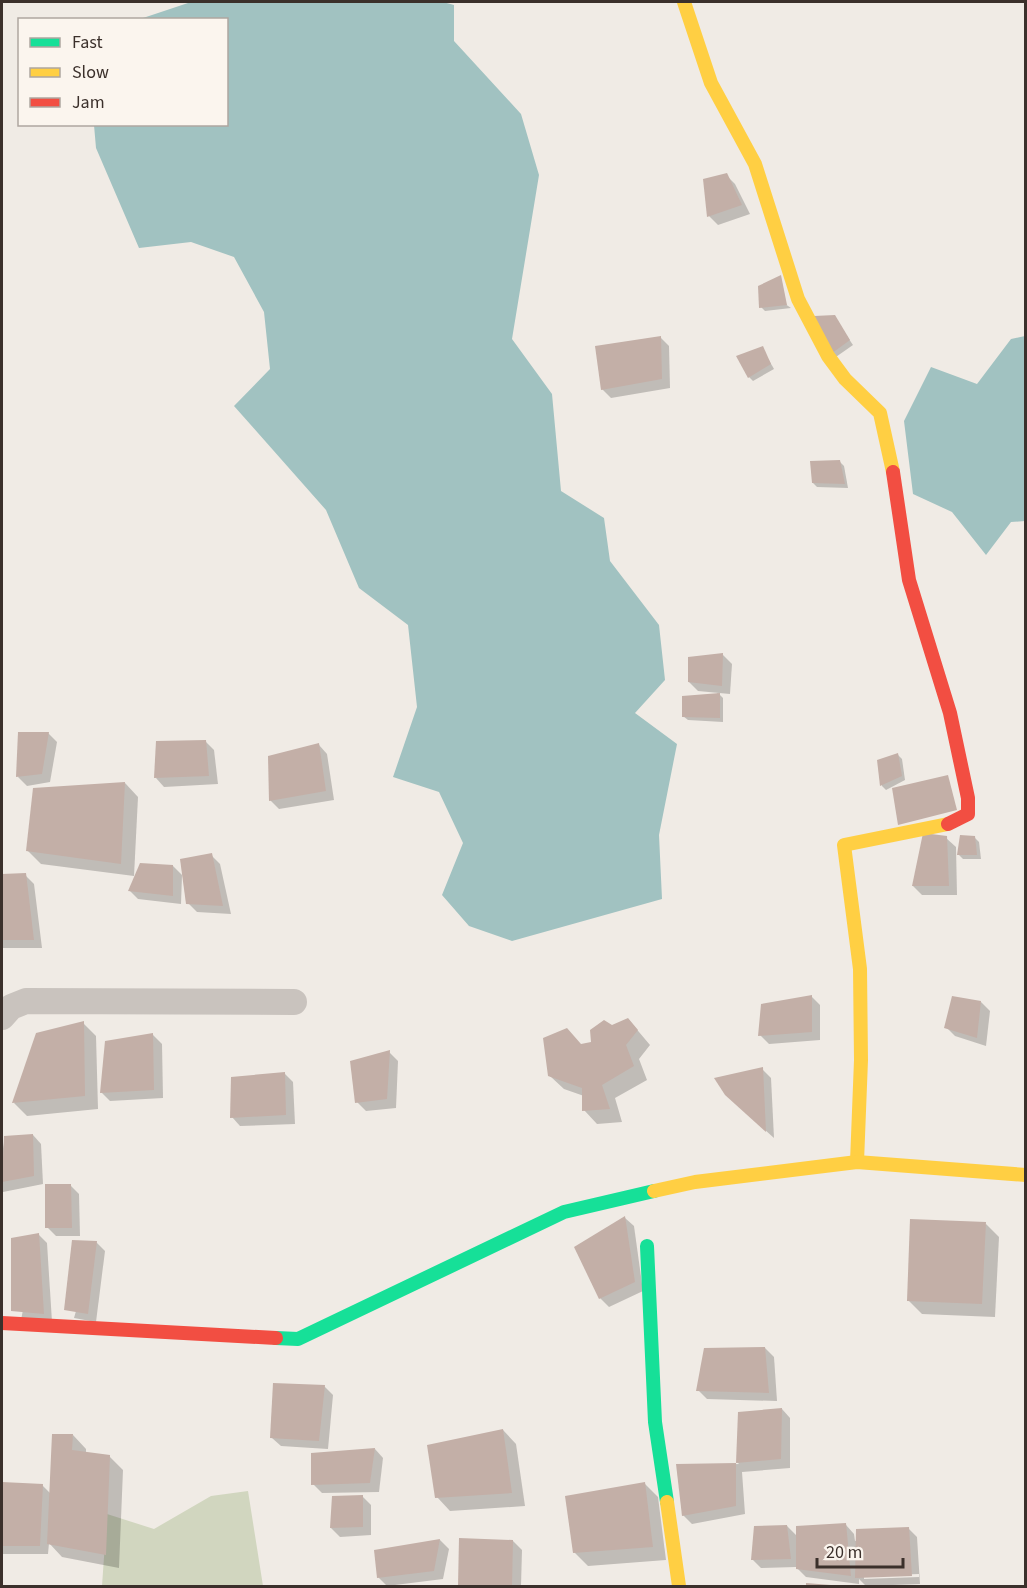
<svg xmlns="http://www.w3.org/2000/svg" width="1027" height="1588" font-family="'Source Sans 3',sans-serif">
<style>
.green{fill:#d1d6bf}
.water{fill:#a1c2c1}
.shadow{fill:#0003;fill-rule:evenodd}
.building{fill:#c3afa7}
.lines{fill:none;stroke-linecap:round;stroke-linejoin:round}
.street{stroke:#c9c3be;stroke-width:26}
.fast{stroke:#16e098;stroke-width:14}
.slow{stroke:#ffcf43;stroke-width:14}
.jam{stroke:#f24e42;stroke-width:14}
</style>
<rect width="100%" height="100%" fill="#f0ebe5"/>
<polygon class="green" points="248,1491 263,1586 102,1586 107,1514 154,1529 211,1496"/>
<g class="water">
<polygon points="191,2 443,2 454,5 454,41 521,114 539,175 512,339 552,394 561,491 604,518 610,561 659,625 665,680 635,713 677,744 659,835 662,899 512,941 469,926 442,895 463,843 439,792 393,777 417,707 408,625 359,588 326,510 234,406 270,369 264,312 234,257 191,242 139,248 96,148 94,125 226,124 226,20 140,19"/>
<polygon points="1025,336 1025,521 1011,522 986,555 952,512 913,494 904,421 931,367 977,384 1011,339"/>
</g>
<g class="shadow">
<polygon points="726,175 735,184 750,214 718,225 709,216"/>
<polygon points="760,287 791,308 765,311 761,307"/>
<polygon points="834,317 853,345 833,359"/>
<polygon points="660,337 669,346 670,388 611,398 602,389"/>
<polygon points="762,348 774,369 753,381 749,377"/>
<polygon points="840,462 844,466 848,488 817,487 813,483"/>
<polygon points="723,655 732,664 730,694 698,691 689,682"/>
<polygon points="718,693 723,698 723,722 688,720 683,716"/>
<polygon points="48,733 57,742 50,782 27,786 18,777"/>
<polygon points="205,741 214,750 218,784 164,787 156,778"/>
<polygon points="319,745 327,754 334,800 279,809 270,800"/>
<polygon points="898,755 902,759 905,780 886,790 882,786 879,761"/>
<polygon points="125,783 138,797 134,876 41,864 27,850"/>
<polygon points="946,838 956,847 957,895 922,895 913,886"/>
<polygon points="975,838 979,842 981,859 963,859 959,855"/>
<polygon points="211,855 220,864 231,914 197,912 188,903"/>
<polygon points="173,866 182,875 181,904 138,899 129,890"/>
<polygon points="25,875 34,884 42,948 2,948 2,876"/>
<polygon points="811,996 820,1005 820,1040 769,1044 760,1035"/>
<polygon points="981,1002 990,1011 986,1046 955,1036 946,1027"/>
<polygon points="628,1019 650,1045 639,1059 647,1080 615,1098 622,1122 597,1124 584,1110 584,1096 564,1089 550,1076 582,1046 593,1043 612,1026"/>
<polygon points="83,1023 96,1036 98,1109 27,1116 14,1103"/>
<polygon points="153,1035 162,1044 163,1098 110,1101 101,1092"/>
<polygon points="389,1052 398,1061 396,1108 366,1111 357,1102"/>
<polygon points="762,1069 771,1078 774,1138 736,1104"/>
<polygon points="284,1073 293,1082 295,1124 240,1126 232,1117"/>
<polygon points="33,1135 41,1144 43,1184 3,1192 2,1154 5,1138"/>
<polygon points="70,1185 79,1194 80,1236 56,1236 47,1227"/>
<polygon points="625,1218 634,1226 643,1291 609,1307 600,1298"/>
<polygon points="986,1224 999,1237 995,1317 922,1314 908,1300"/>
<polygon points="38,1234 47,1243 52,1322 21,1320"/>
<polygon points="96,1242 105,1251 96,1322 74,1318"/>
<polygon points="765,1348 774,1357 777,1401 707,1399 698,1390"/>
<polygon points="324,1386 333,1395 328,1449 281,1446 272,1438"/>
<polygon points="782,1409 790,1418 790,1468 742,1472 745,1514 692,1524 683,1515 678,1466 739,1464 737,1462"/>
<polygon points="503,1430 516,1444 525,1506 450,1511 437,1497"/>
<polygon points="73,1435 86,1449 86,1454 109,1456 123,1470 119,1568 62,1557 49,1543 48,1554 2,1554 2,1484 42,1485 51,1494"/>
<polygon points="375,1449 383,1458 379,1492 322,1493 313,1484"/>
<polygon points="645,1484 658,1497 666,1560 588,1566 574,1552"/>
<polygon points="363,1497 371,1505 371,1535 340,1537 331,1528"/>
<path d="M 846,1525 L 854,1534 L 855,1541 L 908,1528 L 917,1537 L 920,1584 L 866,1586 L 859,1579 L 859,1584 L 806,1577 L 796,1567 L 761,1568 L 752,1559 L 787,1526 L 798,1537 ZM 919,1574 L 919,1577 L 864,1579 L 864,1576 Z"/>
<polygon points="440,1540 449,1549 443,1579 387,1586 378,1577 376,1552"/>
<polygon points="460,1540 513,1541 522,1550 521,1586 460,1586"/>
</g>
<g class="building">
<polygon points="727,173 742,205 707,217 703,179"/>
<polygon points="781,275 787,305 759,308 758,286"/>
<polygon points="835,315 850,340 828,356 814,316"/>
<polygon points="661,336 662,379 601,390 595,346"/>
<polygon points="763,346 771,364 748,378 736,356"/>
<polygon points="840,460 845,484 812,483 810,461"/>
<polygon points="723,653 722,686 688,682 688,657"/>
<polygon points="720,693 720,718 682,717 682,696"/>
<polygon points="18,732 49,732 42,774 16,777"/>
<polygon points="206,740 209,776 154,778 156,741"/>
<polygon points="319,743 326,791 269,801 268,756"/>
<polygon points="898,753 902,776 880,786 877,760"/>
<polygon points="948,775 957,810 898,825 892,788"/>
<polygon points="125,782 121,864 26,851 33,788"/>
<polygon points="923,833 947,836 949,886 912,886"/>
<polygon points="960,835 975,836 977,855 957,855"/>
<polygon points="212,853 223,906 186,904 180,859"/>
<polygon points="140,863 173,865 173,896 128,891"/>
<polygon points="26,873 34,940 2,940 2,874"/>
<polygon points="812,995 812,1032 758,1036 761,1004"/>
<polygon points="952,996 981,1001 977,1038 944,1028"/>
<polygon points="628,1018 638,1030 626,1045 634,1066 602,1085 610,1109 582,1111 582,1088 548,1076 543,1038 567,1028 581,1044 591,1042 590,1030 604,1020 612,1025"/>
<polygon points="84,1021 85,1096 12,1103 36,1033"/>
<polygon points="153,1033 154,1090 100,1093 105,1041"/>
<polygon points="390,1050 387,1099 355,1103 350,1061"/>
<polygon points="763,1067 766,1132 725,1095 714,1078"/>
<polygon points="285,1072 286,1115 230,1118 231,1077"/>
<polygon points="33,1134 34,1176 2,1182 4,1136"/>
<polygon points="45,1184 71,1184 72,1228 45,1228"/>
<polygon points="625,1216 635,1282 599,1299 574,1247"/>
<polygon points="910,1219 986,1222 982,1304 907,1301"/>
<polygon points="39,1233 44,1314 11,1311 11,1238"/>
<polygon points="72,1240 97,1241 88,1314 64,1310"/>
<polygon points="765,1347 769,1393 696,1391 704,1348"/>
<polygon points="273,1383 325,1385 319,1441 270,1438"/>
<polygon points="782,1408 781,1459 736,1463 738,1412"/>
<polygon points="503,1429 512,1493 435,1498 427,1445"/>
<polygon points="52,1434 73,1434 72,1450 110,1455 106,1555 47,1544"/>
<polygon points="375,1448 370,1483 311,1485 311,1453"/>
<polygon points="736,1463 736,1506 682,1516 676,1464"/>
<polygon points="2,1482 43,1484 40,1546 2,1546"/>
<polygon points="645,1482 653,1547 573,1553 565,1496"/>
<polygon points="363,1495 363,1527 330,1528 332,1496"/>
<polygon points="846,1523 851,1576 796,1569 796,1526"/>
<polygon points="787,1525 791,1559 751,1560 754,1526"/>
<polygon points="909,1527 912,1576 855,1578 856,1529"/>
<polygon points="459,1538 513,1540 512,1586 458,1586"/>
<polygon points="440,1539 434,1571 377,1578 374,1550"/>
<polygon points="806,1583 831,1585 830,1586 806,1586"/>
</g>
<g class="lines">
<polyline class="street" points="2,1017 11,1007 26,1001 294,1002"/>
<g class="fast">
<polyline points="647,1246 655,1422 667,1502"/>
<polyline points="276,1338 298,1339 564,1212 654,1191"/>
</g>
<g class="slow">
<polyline points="684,2 711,83 755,164 798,299 828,356 845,379 880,413 893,472"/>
<polyline points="857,1162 861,1060 860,969 844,845 948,824"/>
<polyline points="654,1191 695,1182 857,1162 1026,1175"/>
<polyline points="667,1502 679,1586"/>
</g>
<g class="jam">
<polyline points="893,472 909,580 950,713 968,798 968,814 948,824"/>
<polyline points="2,1323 276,1338"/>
</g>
</g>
<rect width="1027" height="1588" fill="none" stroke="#3b302b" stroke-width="6"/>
<rect x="18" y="18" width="210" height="108" fill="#fbf5ee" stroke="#aea6a0" stroke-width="1.5"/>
<rect x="30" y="38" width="30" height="9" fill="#16e098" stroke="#aea6a0" stroke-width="1.5"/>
<text x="72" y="48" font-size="18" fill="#3b302b">Fast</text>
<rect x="30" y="68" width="30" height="9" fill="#ffcf43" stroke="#aea6a0" stroke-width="1.5"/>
<text x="72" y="78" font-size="18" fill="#3b302b">Slow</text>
<rect x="30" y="98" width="30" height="9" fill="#f24e42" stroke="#aea6a0" stroke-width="1.5"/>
<text x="72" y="108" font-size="18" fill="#3b302b">Jam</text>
<path d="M817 1558v9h86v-9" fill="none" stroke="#3b302b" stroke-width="3"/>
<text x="826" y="1558" font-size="18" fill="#3b302b" stroke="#fbf5ee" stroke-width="4.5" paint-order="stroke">20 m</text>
</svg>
